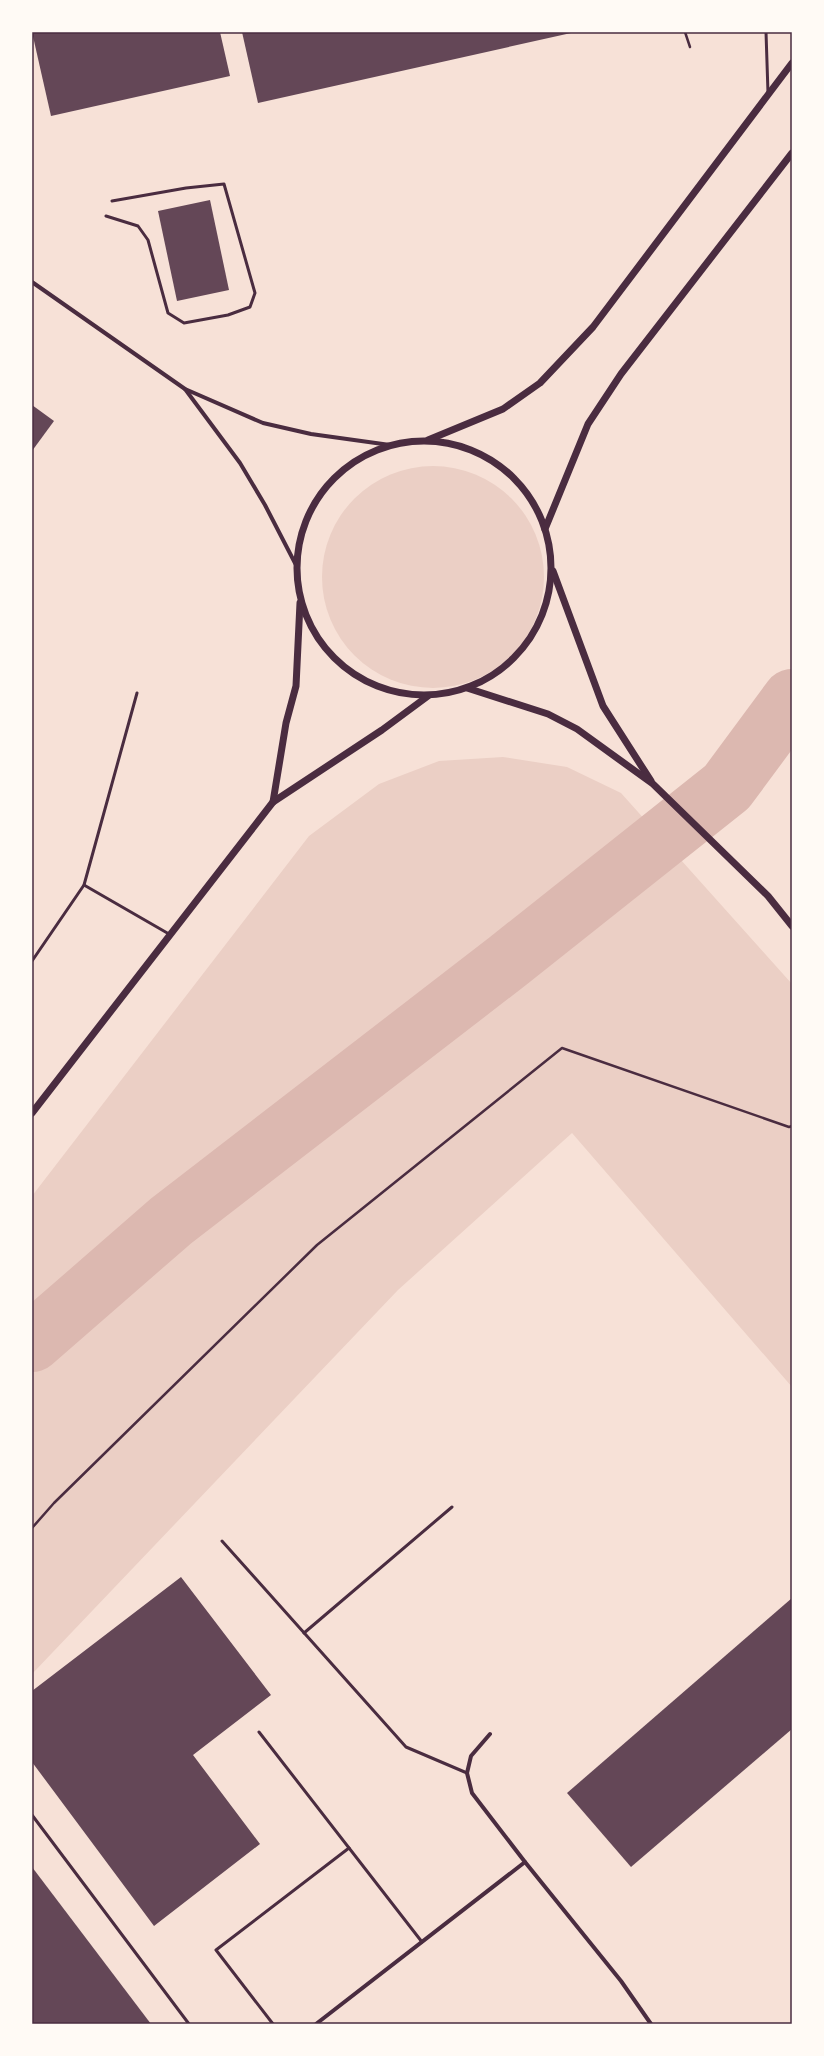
<svg xmlns="http://www.w3.org/2000/svg" width="824" height="2056" font-family="Commissioner,sans-serif">
<style>
.green{fill:#ebcfc5}
.lines{fill:none;stroke-linecap:round;stroke-linejoin:round}
.river{stroke:#dcb8b0;stroke-width:60}
.building{fill:#644757}
.path{stroke:#4a2c40;stroke-width:2.5}
.service{stroke:#4a2c40;stroke-width:3}
.minor{stroke:#4a2c40;stroke-width:4}
.tertiary{stroke:#4a2c40;stroke-width:7}
.neatline{fill:none;stroke:#4a2c40;stroke-width:1.5}
</style>
<rect width="100%" height="100%" fill="#f7e1d7"/>
<g class="green">
<circle cx="433" cy="577" r="111"/>
<polygon points="503,757 567,767 621,793 792,984 792,1387 572,1133 398,1290 32,1674 32,1196 309,836 379,784 439,761"/>
</g>
<g class="lines">
<polyline class="river" points="32,1342 171,1221 508,961 727,787 792,699"/>
</g>
<g class="building">
<polygon points="32,32 220,32 230,76 51,116"/>
<polygon points="242,32 571,32 571,33 258,103"/>
<polygon points="210,200 229,290 177,301 158,211"/>
<polygon points="32,405 54,421 32,451"/>
<polygon points="181,1577 271,1695 193,1755 260,1844 154,1926 32,1762 32,1691"/>
<polygon points="792,1598 792,1729 631,1867 567,1793"/>
<polygon points="32,1867 151,2024 32,2024"/>
</g>
<g class="lines">
<g class="path">
<polyline points="685,32 690,47"/>
<polyline points="32,1528 54,1503 317,1245 562,1048 789,1127 792,1126"/>
</g>
<g class="service">
<polyline points="766,32 768,93"/>
<polyline points="106,216 138,226 148,240 168,313 184,323 228,315 250,307 255,293 224,184 186,188 112,201"/>
<polyline points="84,885 169,934"/>
<polyline points="32,961 84,885 137,693"/>
<polyline points="222,1541 406,1747 467,1773"/>
<polyline points="304,1633 452,1507"/>
<polyline points="259,1732 422,1942"/>
<polyline points="32,1815 189,2024"/>
<polyline points="273,2024 216,1950 349,1848"/>
</g>
<g class="minor">
<polyline points="32,282 185,389 263,423 311,434 390,445"/>
<polyline points="185,389 240,463 265,505 296,565"/>
<polyline points="490,1734 471,1756 467,1773 472,1793 525,1862 621,1981 651,2024"/>
<polyline points="316,2024 525,1862"/>
</g>
<g class="tertiary">
<polyline points="428,440 503,409 540,383 593,327 792,63"/>
<circle cx="424" cy="568" r="127"/>
<polyline points="545,529 588,424 621,374 792,153"/>
<polyline points="553,571 603,706 651,781"/>
<polyline points="467,688 548,714 577,729 653,784 768,896 792,926"/>
<polyline points="273,802 286,723 296,686 300,603"/>
<polyline points="32,1113 273,802 382,730 428,696"/>
</g>
</g>
<rect width="824" height="2056" fill="none" stroke="#fffaf5" stroke-width="66"/>
<rect x="33" y="33" width="758" height="1990" class="neatline"/>
</svg>
